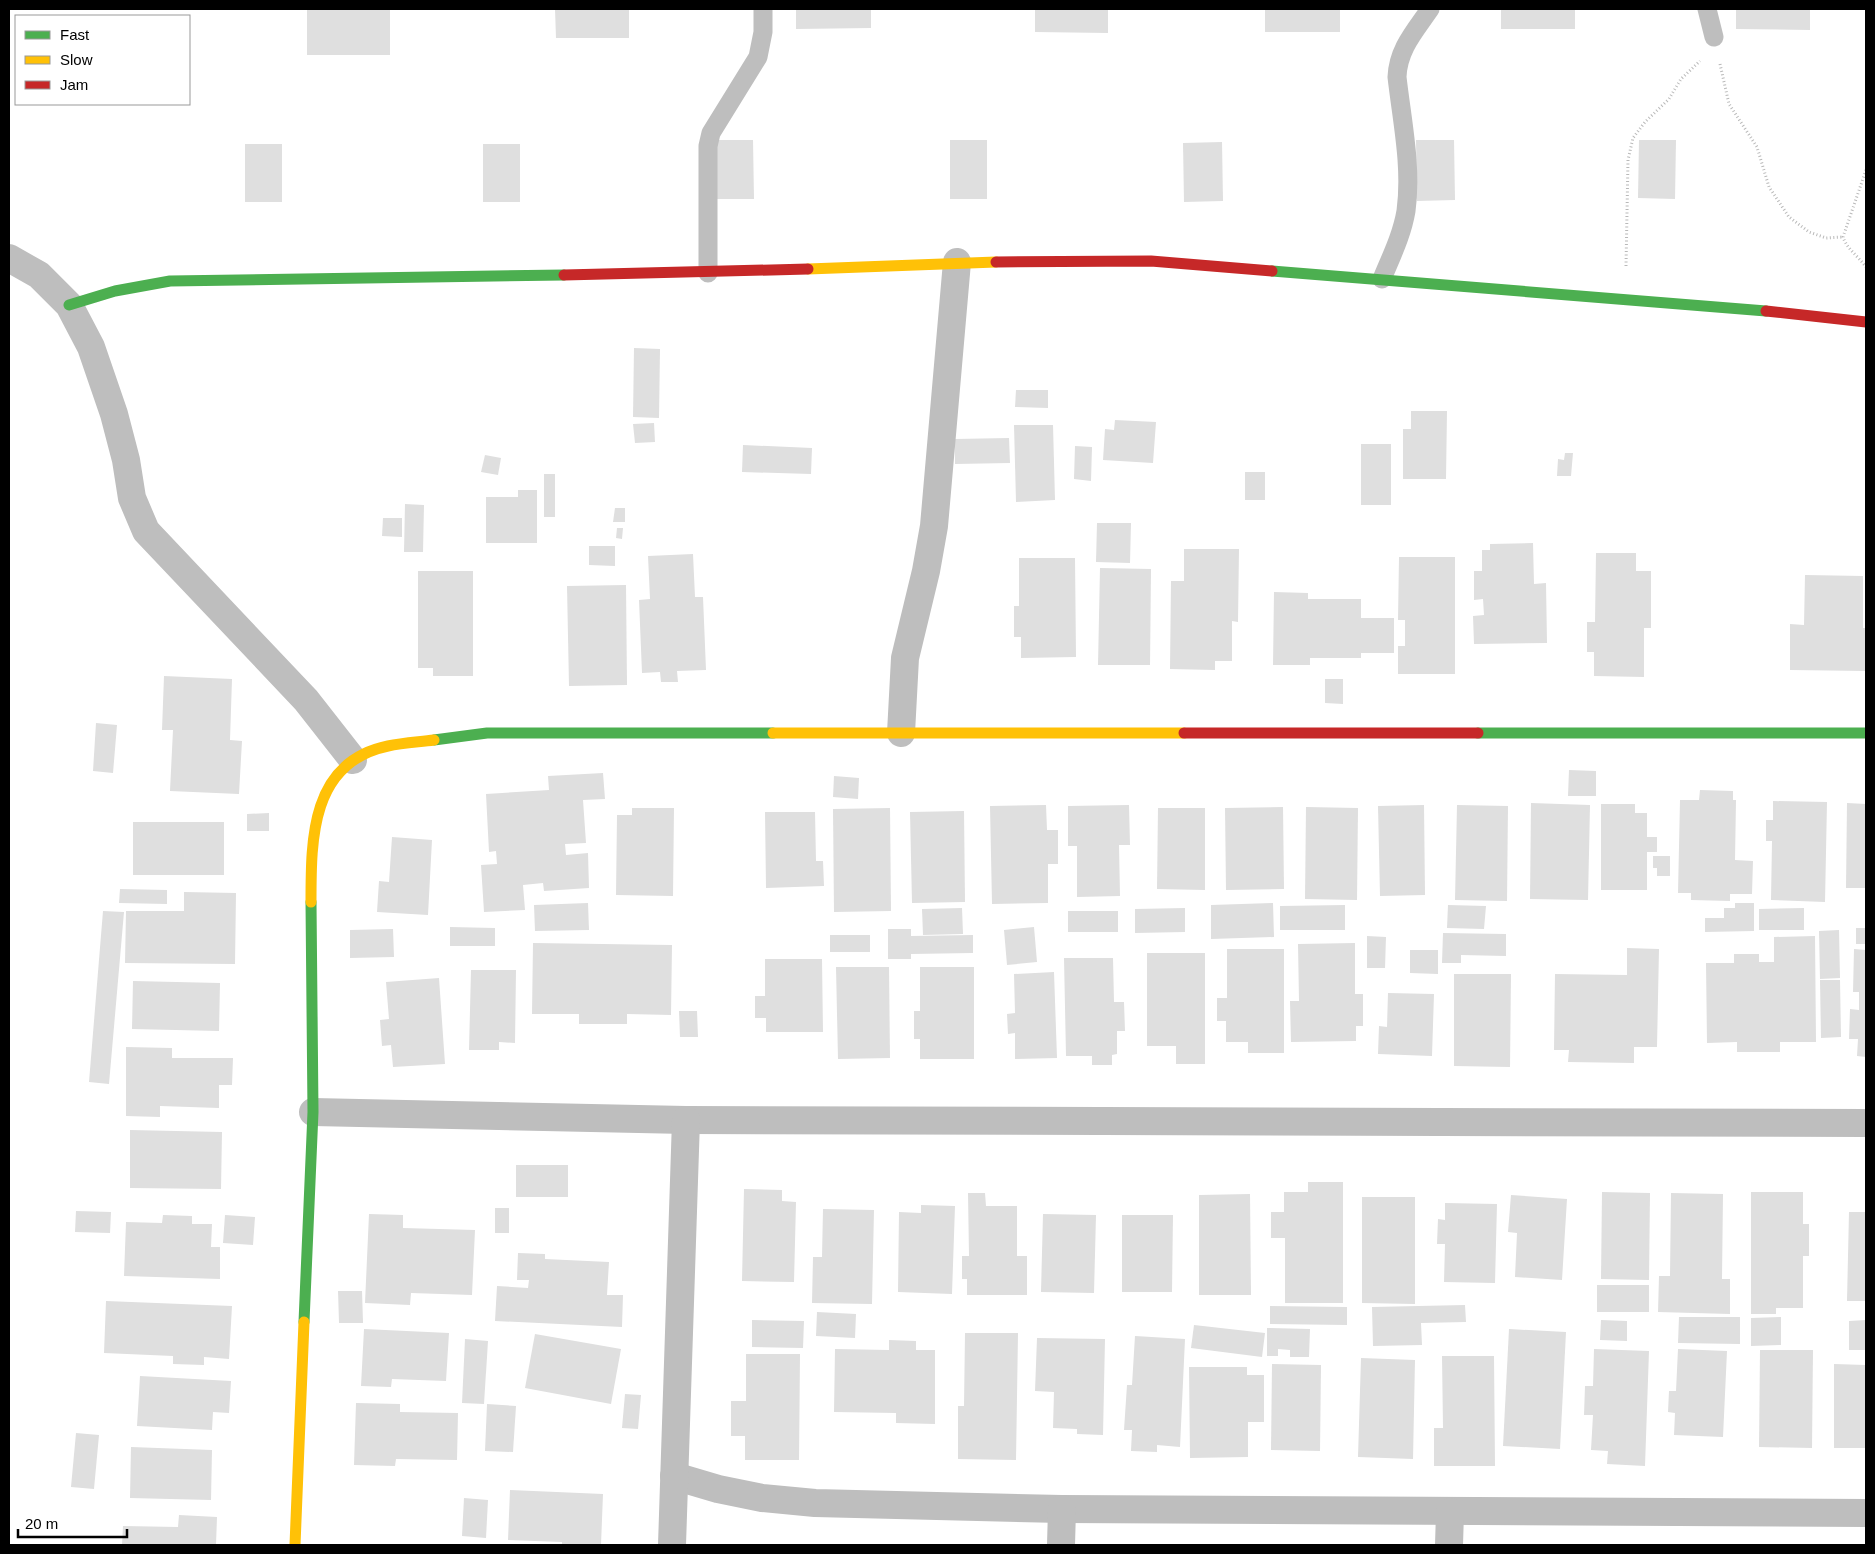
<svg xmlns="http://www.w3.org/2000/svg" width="1875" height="1554" font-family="Arial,sans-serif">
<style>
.building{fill:#dfdfdf}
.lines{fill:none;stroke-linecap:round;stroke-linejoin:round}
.path{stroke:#b9b9b9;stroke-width:3;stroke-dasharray:1 2.5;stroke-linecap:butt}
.lane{stroke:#bebebe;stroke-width:19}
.street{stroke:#bebebe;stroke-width:28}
.fast{stroke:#4caf50;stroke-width:11}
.slow{stroke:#ffc107;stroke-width:11}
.jam{stroke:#c62828;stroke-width:11}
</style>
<rect width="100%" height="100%" fill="#fff"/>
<g class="building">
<rect x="307" y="9" width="83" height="46"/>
<polygon points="555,9 629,9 629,38 556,38"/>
<polygon points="796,9 871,9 871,28 796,29"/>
<polygon points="1035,9 1108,9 1108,33 1035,32"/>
<rect x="1265" y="9" width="75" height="23"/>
<rect x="1501" y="9" width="74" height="20"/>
<polygon points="1736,9 1810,9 1810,30 1736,29"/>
<polygon points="715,140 753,140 754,199 716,199"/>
<rect x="950" y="140" width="37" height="59"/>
<polygon points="1416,140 1454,140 1455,200 1417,201"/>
<polygon points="1639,140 1676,140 1675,199 1638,198"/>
<polygon points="1222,142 1223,201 1184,202 1183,143"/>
<rect x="245" y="144" width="37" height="58"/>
<rect x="483" y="144" width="37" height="58"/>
<polygon points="634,348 660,349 659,418 633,417"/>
<polygon points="1016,390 1048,390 1048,408 1015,407"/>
<polygon points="1411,411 1447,411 1446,479 1403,479 1403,429 1411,429"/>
<polygon points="1115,420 1156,422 1153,463 1103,460 1105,429 1114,430"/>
<polygon points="654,423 655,442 635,443 633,424"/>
<polygon points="1014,425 1053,425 1055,500 1016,502"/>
<polygon points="1009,438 1010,463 955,464 955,439"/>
<rect x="1361" y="444" width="30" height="61"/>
<polygon points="743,445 812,448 811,474 742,472"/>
<polygon points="1075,446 1092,447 1091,481 1074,479"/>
<polygon points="1565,453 1573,453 1571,476 1557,476 1558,459 1564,460"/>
<polygon points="485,455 501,458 498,475 481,472"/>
<rect x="1245" y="472" width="20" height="28"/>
<rect x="544" y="474" width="11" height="43"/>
<polygon points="518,490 537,490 537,543 486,543 486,497 518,497"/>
<polygon points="405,504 424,505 423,552 404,552"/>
<polygon points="615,508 625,508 625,522 613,522"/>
<polygon points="383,518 402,518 402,537 382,536"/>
<polygon points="1097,523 1131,523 1130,563 1096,562"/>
<polygon points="617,528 623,528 622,539 616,538"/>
<polygon points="1533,543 1534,584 1546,583 1547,643 1474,644 1473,616 1484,615 1483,599 1474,600 1474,571 1482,571 1482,550 1490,550 1490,544"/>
<polygon points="589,546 615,546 615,566 589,565"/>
<polygon points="1184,549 1239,549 1238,622 1232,621 1232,661 1215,661 1215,670 1170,669 1171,581 1184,581"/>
<polygon points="1596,553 1636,553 1636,571 1651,571 1651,628 1644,628 1644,677 1594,676 1594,652 1587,652 1587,622 1595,622"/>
<polygon points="693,554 695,597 703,597 706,670 677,671 678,682 661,682 660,672 642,673 639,600 650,599 648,556"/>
<polygon points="1399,557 1455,557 1455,674 1398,674 1398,646 1405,646 1405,620 1398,620"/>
<polygon points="1019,558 1075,558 1076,657 1021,658 1021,637 1014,637 1014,606 1019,606"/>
<polygon points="1100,568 1151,569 1150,665 1098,665"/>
<polygon points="418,571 473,571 473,676 433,676 433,668 418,668"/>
<polygon points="1805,575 1863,576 1863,628 1866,628 1866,671 1790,670 1790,624 1804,625"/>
<polygon points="626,585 627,685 569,686 567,586"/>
<polygon points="1274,592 1308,593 1308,599 1361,599 1361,618 1394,618 1394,653 1361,653 1361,658 1310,658 1310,665 1273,665"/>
<polygon points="164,676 232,679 230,740 242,741 239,794 170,791 173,730 162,730"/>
<polygon points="1325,679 1343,679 1343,704 1325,703"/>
<polygon points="96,723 117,725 113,773 93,771"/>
<polygon points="1569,770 1596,771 1596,796 1568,796"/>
<polygon points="603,773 605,799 583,800 586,843 565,844 566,855 588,853 589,888 544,891 543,883 523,885 525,910 484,912 481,865 497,864 496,851 489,852 486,794 549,790 548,776"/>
<polygon points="834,776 859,778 858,799 833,797"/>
<polygon points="1700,790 1733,791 1733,800 1736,800 1735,860 1753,861 1752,894 1730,894 1730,901 1691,900 1691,893 1678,893 1680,800 1699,800"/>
<polygon points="1773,801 1827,802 1825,902 1771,900 1772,841 1766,841 1766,820 1773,820"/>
<polygon points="1531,803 1590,805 1588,900 1530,899"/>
<polygon points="1847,803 1866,804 1866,888 1846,888"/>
<polygon points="1601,804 1635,804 1635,813 1647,813 1647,837 1657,837 1657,852 1647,852 1647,890 1601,890"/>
<polygon points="1046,805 1047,830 1058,830 1058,864 1048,864 1048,903 992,904 990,806"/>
<polygon points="1129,805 1130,845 1119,845 1120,896 1077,897 1077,846 1068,846 1068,806"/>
<polygon points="1424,805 1425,895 1380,896 1378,806"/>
<polygon points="1457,805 1508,806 1507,901 1455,900"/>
<polygon points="1283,807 1284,889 1226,890 1225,808"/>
<polygon points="1306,807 1358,808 1357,900 1305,899"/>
<polygon points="632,808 674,808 673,896 616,895 617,815 632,815"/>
<polygon points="890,808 891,911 834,912 833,809"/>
<polygon points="1158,808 1205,808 1205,890 1157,889"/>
<polygon points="964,811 965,902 912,903 910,812"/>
<polygon points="765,812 815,812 816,861 823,861 824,886 766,888"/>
<polygon points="269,813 269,831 247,831 247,814"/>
<rect x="133" y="822" width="91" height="53"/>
<polygon points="392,837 432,840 428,915 377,912 379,881 389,882"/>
<polygon points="1653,856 1670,856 1670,876 1657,876 1657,868 1653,868"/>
<polygon points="120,889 167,890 167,904 119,903"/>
<polygon points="184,892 236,893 235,964 125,963 126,911 184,911"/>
<polygon points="588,903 589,930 535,931 534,905"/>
<polygon points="1273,903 1274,937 1211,939 1211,905"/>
<polygon points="1735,903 1754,903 1754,931 1705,932 1705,918 1724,918 1724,908 1735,908"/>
<polygon points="1345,905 1345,930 1280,930 1280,906"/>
<polygon points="1448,905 1486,906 1484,929 1447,928"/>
<polygon points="962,908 963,934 923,935 922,909"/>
<polygon points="1185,908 1185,932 1135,933 1135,909"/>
<polygon points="1804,908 1804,930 1759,930 1759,909"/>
<polygon points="103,911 124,912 109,1084 89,1082"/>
<rect x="1068" y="911" width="50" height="21"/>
<polygon points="450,927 495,928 495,946 450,946"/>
<polygon points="1034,927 1037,962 1007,965 1004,930"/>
<rect x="1856" y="928" width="10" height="16"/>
<polygon points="393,929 394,957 350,958 350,930"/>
<polygon points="888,929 911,929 911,936 973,935 973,953 911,954 911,959 888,959"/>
<polygon points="1839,930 1840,978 1820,979 1819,931"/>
<polygon points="1443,933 1506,934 1506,956 1461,955 1461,963 1442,963"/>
<rect x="830" y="935" width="40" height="17"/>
<polygon points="1367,936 1386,937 1385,968 1367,968"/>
<polygon points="1815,936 1816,1042 1780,1042 1780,1052 1737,1052 1737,1042 1707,1043 1706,963 1734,963 1734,954 1759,954 1759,962 1774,962 1774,937"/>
<polygon points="533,943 672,945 671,1015 627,1014 627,1024 579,1024 579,1014 532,1014"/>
<polygon points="1355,943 1355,994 1363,994 1363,1026 1356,1026 1356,1041 1291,1042 1290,1001 1299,1001 1298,944"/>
<polygon points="1627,948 1659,949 1657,1047 1634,1047 1634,1063 1568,1062 1569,1050 1554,1050 1555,974 1627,975"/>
<polygon points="1227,949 1284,949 1284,1053 1248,1053 1248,1042 1226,1042 1226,1021 1217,1021 1217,998 1227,998"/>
<polygon points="1854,949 1866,950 1866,1057 1857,1056 1858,1039 1849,1039 1850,1009 1859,1010 1859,992 1853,992"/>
<polygon points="1410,950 1438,950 1438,974 1410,973"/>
<polygon points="1147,953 1205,953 1205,1064 1176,1064 1176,1046 1147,1046"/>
<polygon points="1064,958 1113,958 1114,1002 1124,1002 1125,1031 1117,1031 1117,1054 1112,1055 1112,1065 1092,1065 1092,1056 1066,1056"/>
<polygon points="765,959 822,959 823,1032 766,1032 766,1018 755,1018 755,996 765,996"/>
<polygon points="836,967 889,967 890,1058 838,1059"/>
<polygon points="920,967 974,967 974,1059 920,1059 920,1039 914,1039 914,1011 920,1011"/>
<polygon points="471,970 516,970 515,1043 499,1042 499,1050 469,1050"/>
<polygon points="1054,972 1057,1058 1015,1059 1015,1033 1008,1034 1007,1014 1015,1013 1014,974"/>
<polygon points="1454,974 1511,974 1510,1067 1454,1066"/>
<polygon points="439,978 445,1064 393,1067 391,1045 382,1046 380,1020 389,1019 386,982"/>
<polygon points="1820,980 1840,980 1841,1037 1821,1038"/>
<polygon points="133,981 220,983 219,1031 132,1029"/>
<polygon points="1388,993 1434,994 1432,1056 1378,1054 1379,1026 1387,1027"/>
<polygon points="679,1011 697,1011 698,1037 680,1037"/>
<polygon points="126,1047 172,1048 172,1058 233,1058 232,1085 219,1085 219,1108 160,1106 160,1117 126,1116"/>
<polygon points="130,1130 222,1132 221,1189 130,1188"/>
<rect x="516" y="1165" width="52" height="32"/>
<polygon points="1308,1182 1343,1182 1343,1303 1285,1303 1285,1238 1271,1238 1271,1212 1284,1212 1284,1192 1308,1192"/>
<polygon points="744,1189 782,1190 782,1201 796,1202 794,1282 742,1281"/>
<polygon points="1602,1192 1650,1193 1649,1280 1601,1279"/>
<polygon points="1751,1192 1803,1192 1803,1224 1809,1224 1809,1256 1803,1256 1803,1308 1776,1308 1776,1314 1751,1314"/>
<polygon points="968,1193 985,1193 986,1206 1017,1206 1017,1256 1027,1256 1027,1295 967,1295 967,1279 962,1279 962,1256 969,1256"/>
<polygon points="1671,1193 1723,1194 1722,1279 1730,1279 1730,1314 1658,1312 1659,1276 1670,1276"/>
<polygon points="1250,1194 1251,1295 1199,1295 1199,1195"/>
<polygon points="1511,1195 1567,1199 1562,1280 1515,1277 1517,1233 1508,1232"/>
<polygon points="1362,1197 1415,1197 1415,1304 1362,1303"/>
<polygon points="1445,1203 1497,1204 1495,1283 1444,1282 1445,1244 1437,1244 1438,1219 1445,1220"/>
<polygon points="921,1205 955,1206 952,1294 898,1292 899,1212 921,1213"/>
<rect x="495" y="1208" width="14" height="25"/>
<polygon points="823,1209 874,1210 872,1304 812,1303 813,1257 822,1257"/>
<polygon points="76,1211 111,1212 110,1233 75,1232"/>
<polygon points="1849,1212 1866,1212 1866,1301 1847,1301"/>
<polygon points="369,1214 403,1215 403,1228 475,1230 472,1295 411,1293 410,1305 365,1303"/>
<polygon points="1043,1214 1096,1215 1094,1293 1041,1292"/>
<polygon points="163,1215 192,1216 192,1224 212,1224 211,1247 220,1247 220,1279 124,1276 126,1222 162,1223"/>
<polygon points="225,1215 255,1217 253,1245 223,1243"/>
<polygon points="1122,1215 1173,1215 1172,1292 1122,1292"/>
<polygon points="518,1253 545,1254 545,1259 609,1262 607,1295 623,1295 622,1327 495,1321 497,1286 528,1288 529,1280 517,1280"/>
<rect x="1597" y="1285" width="52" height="27"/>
<polygon points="338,1291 362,1291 363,1323 339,1323"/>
<polygon points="106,1301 232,1306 229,1359 204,1357 204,1365 173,1364 173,1356 104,1353"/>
<polygon points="1465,1305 1466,1322 1421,1323 1422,1345 1373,1346 1372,1307"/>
<polygon points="1270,1306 1347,1307 1347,1325 1270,1324"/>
<polygon points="817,1312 856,1314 855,1338 816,1336"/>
<polygon points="1679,1317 1740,1317 1740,1344 1678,1343"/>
<polygon points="1781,1317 1781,1345 1751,1346 1751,1318"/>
<polygon points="752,1320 804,1321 803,1348 752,1347"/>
<polygon points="1601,1320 1627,1321 1627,1341 1600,1340"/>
<polygon points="1866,1320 1866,1350 1849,1350 1849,1321"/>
<polygon points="1194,1325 1265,1333 1262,1357 1191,1348"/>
<polygon points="1267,1328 1310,1329 1309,1357 1290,1357 1290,1350 1278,1349 1278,1356 1267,1356"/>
<polygon points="364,1329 449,1333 446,1381 392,1379 391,1387 361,1386"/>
<polygon points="1509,1329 1566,1332 1560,1449 1503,1446"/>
<polygon points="965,1333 1018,1333 1016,1460 958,1459 958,1406 964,1406"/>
<polygon points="535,1334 621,1349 611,1404 525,1388"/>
<polygon points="1135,1336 1185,1339 1180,1447 1157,1445 1157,1452 1131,1451 1132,1430 1124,1430 1127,1385 1132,1385"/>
<polygon points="1037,1338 1105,1339 1103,1435 1077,1434 1077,1429 1053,1428 1054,1392 1035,1391"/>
<polygon points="465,1339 488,1341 484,1404 462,1403"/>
<polygon points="889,1340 916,1341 916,1350 935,1350 935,1424 896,1423 896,1413 834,1412 835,1349 889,1350"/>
<polygon points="1594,1349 1649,1351 1645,1466 1607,1464 1608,1451 1591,1450 1593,1415 1584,1415 1585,1386 1593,1386"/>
<polygon points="1678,1349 1727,1351 1723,1437 1674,1435 1675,1413 1668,1412 1669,1391 1676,1391"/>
<polygon points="1760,1350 1813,1350 1812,1448 1759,1447"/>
<polygon points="746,1354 800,1354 799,1460 745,1460 745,1436 731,1436 731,1401 746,1401"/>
<polygon points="1442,1356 1494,1356 1495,1466 1434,1466 1434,1428 1443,1428"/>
<polygon points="1361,1358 1415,1360 1413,1459 1358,1457"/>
<polygon points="1272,1364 1321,1365 1320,1451 1271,1450"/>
<polygon points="1834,1364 1866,1365 1866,1448 1834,1448"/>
<polygon points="1189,1367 1247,1367 1247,1375 1264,1375 1264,1422 1248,1422 1248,1457 1190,1458"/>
<polygon points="140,1376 231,1381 229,1413 213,1412 212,1430 137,1426"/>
<polygon points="625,1394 641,1395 638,1429 622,1428"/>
<polygon points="356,1403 400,1404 400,1412 458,1413 457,1460 396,1459 395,1466 354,1465"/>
<polygon points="487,1404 516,1406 513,1452 485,1451"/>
<polygon points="76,1433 99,1435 94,1489 71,1487"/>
<polygon points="131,1447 212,1450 211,1500 130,1498"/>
<polygon points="510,1490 603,1494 601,1545 562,1545 562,1542 508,1540"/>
<polygon points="464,1498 488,1500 486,1538 462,1536"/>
<polygon points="179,1515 217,1517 216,1545 122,1545 123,1526 178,1527"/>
</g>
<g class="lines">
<g class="path">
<polyline points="1720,64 1729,104 1757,147 1769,187 1789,217 1809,232 1826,238 1843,237"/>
<path d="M 1866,170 L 1843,237 C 1847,249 1858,256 1866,267"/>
<polyline points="1626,266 1628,160 1633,138 1645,122 1669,99 1681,79 1700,61"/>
</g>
<g class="lane">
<polyline points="1707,9 1714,37"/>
<polyline points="708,273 708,146 711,133 758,57 763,32 763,9"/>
<path d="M 1382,279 C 1391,257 1402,235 1406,211 C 1412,167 1402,121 1397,77 C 1398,49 1415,31 1430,9"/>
</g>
<g class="street">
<polyline points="9,258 39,275 69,305 91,347 114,414 126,460 132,498 146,531 306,700 353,760"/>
<polyline points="901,733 905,658 926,571 934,526 957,262"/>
<polyline points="313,1112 686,1120 1866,1123"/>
<polyline points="674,1476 718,1489 762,1498 815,1503 1062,1509 1866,1513"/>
<polyline points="672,1545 686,1120"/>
<polyline points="1061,1545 1062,1509"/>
<polyline points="1449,1545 1450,1512"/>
</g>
<g class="fast">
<polyline points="1272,271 1766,311"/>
<polyline points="69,305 115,291 170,281 564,275"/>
<polyline points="1478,733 1866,733"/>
<polyline points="434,740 487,733 773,733"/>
<polyline points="304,1322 313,1112 311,902"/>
</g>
<g class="slow">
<polyline points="808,269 996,262"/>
<polyline points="773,733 1184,733"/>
<path d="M 311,902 C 311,838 311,762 388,746 C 403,743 419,742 434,740"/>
<polyline points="295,1545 304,1322"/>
</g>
<g class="jam">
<polyline points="996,262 1151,261 1272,271"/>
<polyline points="564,275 808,269"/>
<polyline points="1766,311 1866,322"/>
<polyline points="1184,733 1478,733"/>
</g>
</g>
<rect width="1875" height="1554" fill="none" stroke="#000000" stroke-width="20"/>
<rect x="15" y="15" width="175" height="90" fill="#ffffff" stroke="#999999"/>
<rect x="25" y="31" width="25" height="8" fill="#4caf50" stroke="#999999"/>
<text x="60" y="40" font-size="15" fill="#000000">Fast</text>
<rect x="25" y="56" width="25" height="8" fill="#ffc107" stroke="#999999"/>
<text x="60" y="65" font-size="15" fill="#000000">Slow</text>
<rect x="25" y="81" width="25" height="8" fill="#c62828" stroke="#999999"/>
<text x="60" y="90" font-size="15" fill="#000000">Jam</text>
<path d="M18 1529v8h109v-8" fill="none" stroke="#000000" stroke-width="2.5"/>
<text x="25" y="1529" font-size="15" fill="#000000" stroke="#ffffff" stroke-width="4" paint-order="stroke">20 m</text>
</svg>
